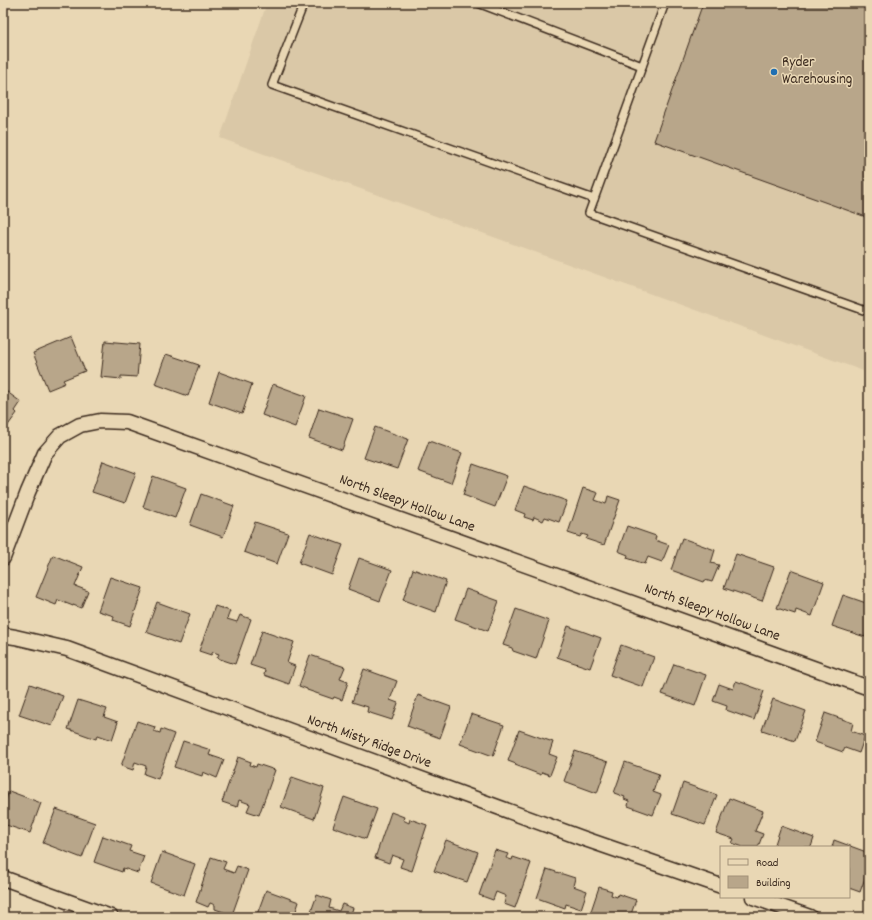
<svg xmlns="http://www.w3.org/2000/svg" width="872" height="920" font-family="Dekko,sans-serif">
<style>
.built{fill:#dac8a7}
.building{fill:#b8a68a;stroke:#3b2a1e}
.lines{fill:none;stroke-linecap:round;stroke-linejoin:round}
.lane-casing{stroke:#3b2a1e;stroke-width:10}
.street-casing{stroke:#3b2a1e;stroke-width:17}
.lane{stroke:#e9d7b4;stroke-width:7}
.street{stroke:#e9d7b4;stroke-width:14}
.poi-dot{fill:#1f6fb2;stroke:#e9d7b4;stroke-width:1.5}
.labels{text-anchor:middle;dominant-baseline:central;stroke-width:3;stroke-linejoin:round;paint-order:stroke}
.poi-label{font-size:15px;fill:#3b2a1e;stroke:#e9d7b4;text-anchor:start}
.street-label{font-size:15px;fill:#3b2a1e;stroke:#e9d7b4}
</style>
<rect width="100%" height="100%" fill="#e9d7b4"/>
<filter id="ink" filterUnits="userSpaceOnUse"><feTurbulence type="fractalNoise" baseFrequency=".025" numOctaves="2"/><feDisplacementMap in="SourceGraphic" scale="8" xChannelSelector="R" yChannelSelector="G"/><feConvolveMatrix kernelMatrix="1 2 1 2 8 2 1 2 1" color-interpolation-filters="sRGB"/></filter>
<g filter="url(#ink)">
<polygon class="built" points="267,3 869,3 869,373 220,138"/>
<g class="building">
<polygon points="703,3 869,3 869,218 654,141"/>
<polygon points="71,337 85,371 63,380 65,383 48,390 33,353"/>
<polygon points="105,341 140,344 137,377 121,376 121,379 101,377"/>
<polygon points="166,354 199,365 188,396 155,384"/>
<polygon points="219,372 252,384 242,414 209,402"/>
<polygon points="273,384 306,396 295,427 262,415"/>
<polygon points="3,389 21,402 15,411 17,413 6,428 3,426"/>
<polygon points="319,408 353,419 342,450 309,438"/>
<polygon points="375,427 408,439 397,469 364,458"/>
<polygon points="429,441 462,453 451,483 418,471"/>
<polygon points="103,461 136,473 125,503 92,492"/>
<polygon points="473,464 507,476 495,507 463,495"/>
<polygon points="153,476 186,488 175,518 143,507"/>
<polygon points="524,486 567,501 559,522 545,517 543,521 534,517 533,520 524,517 525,514 515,510"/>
<polygon points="583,488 598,493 595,500 606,504 608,496 620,500 604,545 586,539 588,536 582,534 580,537 568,533"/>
<polygon points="201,494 234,506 223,537 190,525"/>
<polygon points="255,522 288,533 277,564 244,552"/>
<polygon points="627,526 656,536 655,540 669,545 662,562 648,557 645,564 627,558 628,555 618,551"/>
<polygon points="310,533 343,545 332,575 299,563"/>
<polygon points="682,538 715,550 711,563 719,565 712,582 705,580 704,582 671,570"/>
<polygon points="736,554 774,567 762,601 724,588"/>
<polygon points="53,555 83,567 75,586 88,591 81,608 73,605 73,606 58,600 56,605 36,597"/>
<polygon points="359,558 392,570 380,601 348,589"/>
<polygon points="413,569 446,581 436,612 403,600"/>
<polygon points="791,570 824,582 812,616 796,610 795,614 777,608"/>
<polygon points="110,577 143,588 130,626 113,620 114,616 98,611"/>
<polygon points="466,589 499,601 488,631 455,619"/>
<polygon points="843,595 869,604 869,626 865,637 832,626"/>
<polygon points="157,602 190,614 179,644 146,632"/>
<polygon points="215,606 230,611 227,619 237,622 240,615 251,619 235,664 217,658 219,654 213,652 211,655 199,651"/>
<polygon points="516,609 549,621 536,659 513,651 512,648 503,645"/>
<polygon points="568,626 601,638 590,668 557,657"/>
<polygon points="262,631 294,642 287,663 295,666 289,684 264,675 265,670 250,665"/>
<polygon points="621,645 654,657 643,687 610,675"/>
<polygon points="310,655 345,667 340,679 348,682 342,700 334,697 333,699 307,690 307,689 299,686"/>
<polygon points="674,664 706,675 695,706 662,694"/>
<polygon points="364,669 397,681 390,700 398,703 392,720 367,712 368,707 352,702"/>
<polygon points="736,681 764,691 754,720 726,710 727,706 713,701 719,684 733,689"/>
<polygon points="30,684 63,696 52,726 19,715"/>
<polygon points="418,695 451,707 440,738 407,726"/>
<polygon points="773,699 806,711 795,741 762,730"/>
<polygon points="78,700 107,709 104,717 118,722 112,740 98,735 96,739 68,729"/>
<polygon points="825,713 853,723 851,731 865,736 859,753 845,748 843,752 815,742"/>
<polygon points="471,714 504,725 493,756 460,744"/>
<polygon points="137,721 155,727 154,731 160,733 161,729 174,734 158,779 144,774 146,766 135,762 133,770 121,766"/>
<polygon points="519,730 553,742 549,754 557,757 550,775 542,772 541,775 515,765 516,764 508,761"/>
<polygon points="183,741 211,750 209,755 224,760 217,778 203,772 202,776 174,767"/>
<polygon points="575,751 608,762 597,793 564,781"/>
<polygon points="238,757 251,762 250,765 256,767 257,764 275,770 259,815 247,811 250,804 239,800 237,807 222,802"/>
<polygon points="625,762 659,774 653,792 661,795 653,815 628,806 629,801 624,799 625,797 614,793"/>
<polygon points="292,777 324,788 314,819 281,807"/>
<polygon points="683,783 717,795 705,825 672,814"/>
<polygon points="9,791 41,803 30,833 3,824 3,807"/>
<polygon points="344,797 377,809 366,839 333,827"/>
<polygon points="729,798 763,811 755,831 763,834 758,847 743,847 732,843 734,839 716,833"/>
<polygon points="56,809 95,823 82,858 43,843"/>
<polygon points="391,812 404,817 403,820 409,823 410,819 427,825 412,871 400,867 403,859 392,855 389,863 375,858"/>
<polygon points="781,826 814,838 811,847 774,847"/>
<polygon points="103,836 131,846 129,851 144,856 138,873 123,868 122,872 94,862"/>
<polygon points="446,840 478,852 467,882 434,871"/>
<polygon points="834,840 869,853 869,867 860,892 849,888 849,847 832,847"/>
<polygon points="495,850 508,854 506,858 512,860 513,857 531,863 515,908 504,904 506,896 496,892 493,900 479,895"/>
<polygon points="162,852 195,864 184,895 151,883"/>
<polygon points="211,857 226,862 223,869 234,873 237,866 248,870 232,915 215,909 215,905 210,903 208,907 196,902"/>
<polygon points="547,869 575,878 573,886 587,891 581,909 566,904 565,908 537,898"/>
<polygon points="599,887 612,891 611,895 617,897 618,894 636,900 630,917 589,917"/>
<polygon points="266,890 299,902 294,917 256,917"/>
<polygon points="317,895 331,900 329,908 339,911 342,904 353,908 350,917 309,917"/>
</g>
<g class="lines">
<defs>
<g id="lane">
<polyline points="304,3 272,85 594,199"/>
<polyline points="478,3 642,66"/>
<polyline points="665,3 589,213 869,312"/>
</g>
<g id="street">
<polyline points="3,558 28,492 45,453 60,436 80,425 100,421 127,422 869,688"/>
<polyline points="3,635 15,637 67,649 582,838 721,886"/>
<polyline points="3,878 111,917"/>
<polyline points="753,897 810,917"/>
</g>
</defs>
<use href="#lane" class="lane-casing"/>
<use href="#street" class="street-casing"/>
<use href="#lane" class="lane"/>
<use href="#street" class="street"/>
</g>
</g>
<circle class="poi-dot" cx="774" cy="72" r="4"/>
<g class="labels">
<g class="poi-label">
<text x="782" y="63">Ryder<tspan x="782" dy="17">Warehousing</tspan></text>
</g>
<g class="street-label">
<text transform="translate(407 504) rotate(20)">North Sleepy Hollow Lane</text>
<text transform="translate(712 613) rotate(20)">North Sleepy Hollow Lane</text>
<text transform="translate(369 742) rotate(20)">North Misty Ridge Drive</text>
</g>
</g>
<rect width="872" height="920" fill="none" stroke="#e9d7b4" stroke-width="16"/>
<rect x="8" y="8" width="856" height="904" fill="none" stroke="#3b2a1e" stroke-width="1.5" filter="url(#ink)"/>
<rect x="720" y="846" width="130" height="52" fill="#e9d7b4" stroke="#a39278"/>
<rect x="728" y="859" width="20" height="6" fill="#e9d7b4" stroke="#a39278"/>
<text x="756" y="866" font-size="12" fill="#3b2a1e">Road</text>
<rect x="728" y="876" width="20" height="12" fill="#b8a68a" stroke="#a39278"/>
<text x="756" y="886" font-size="12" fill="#3b2a1e">Building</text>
</svg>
